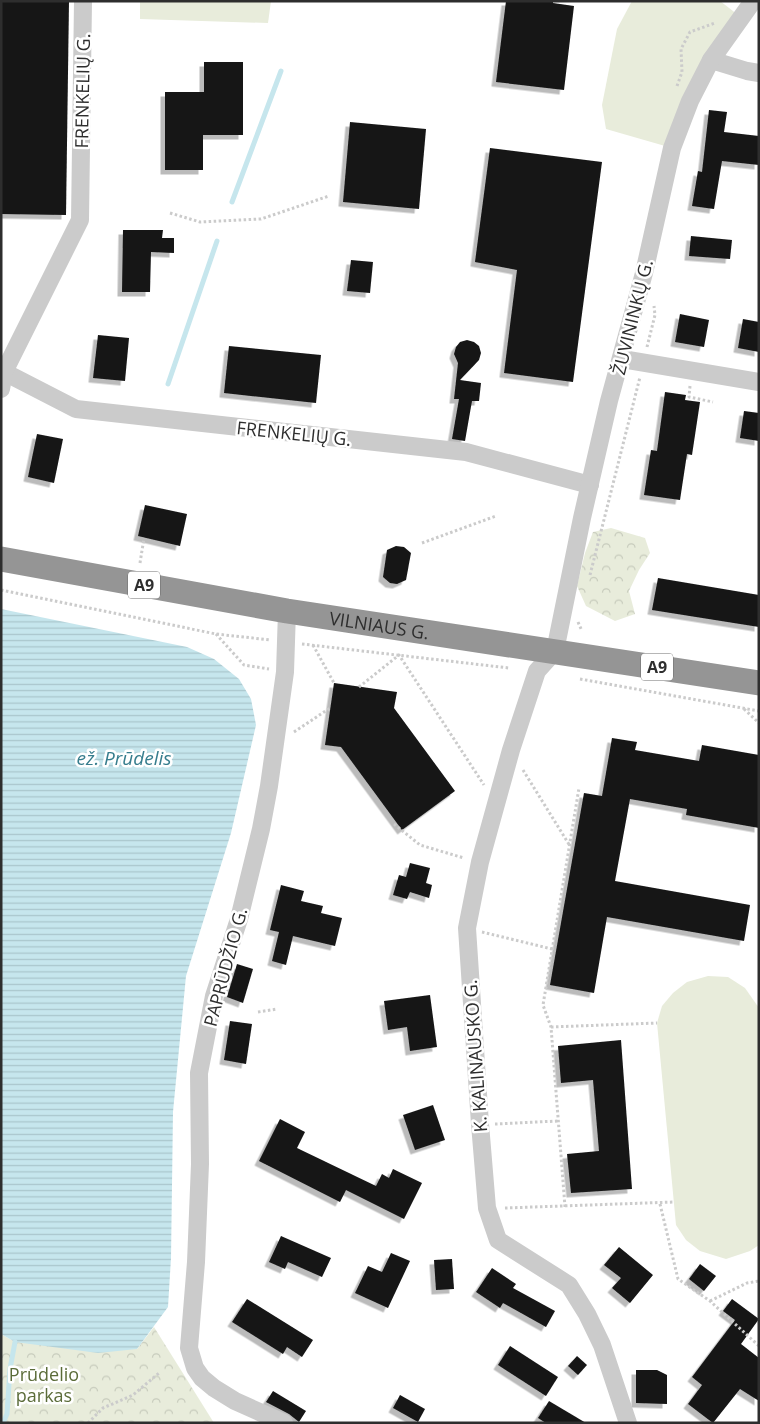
<svg xmlns="http://www.w3.org/2000/svg" width="760" height="1424" font-family="'Open Sans',sans-serif">
<style>
.grass{fill:#e8ecdb}
.forest{fill:url(#forest-crowns)}
.water{fill:url(#water-rules)}
.lines{fill:none;stroke-linecap:round;stroke-linejoin:round}
.stream{stroke:#c6e6ed;stroke-width:5}
.building{fill:#151515;filter:url(#shadow)}
.path{stroke:#cbcbcb;stroke-width:3;stroke-dasharray:2.5 2.5;stroke-linecap:butt}
.minor{stroke:#cbcbcb;stroke-width:18}
.highway{stroke:#959595;stroke-width:25}
.labels{text-anchor:middle;dominant-baseline:central;stroke-width:5;stroke-linejoin:round;paint-order:stroke}
.shield{fill:#fff;stroke:#6d6d6d;stroke-width:1}
.shield-label{font-size:16px;font-weight:bold;fill:#2e2e2e}
.street-label{font-size:18px;fill:#2e2e2e;stroke:#fff}
.park-label{font-size:18px;fill:#5b6c39;stroke:#fff}
.water-label{font-size:19px;font-style:italic;fill:#367d8d;stroke:#fff}
</style>
<defs>
<pattern id="forest-crowns" width="20" height="18" patternUnits="userSpaceOnUse" patternTransform="scale(1.25)"><rect width="20" height="18" fill="#e8ecdb"/><path d="M2 6a3 3 0 1 1 6 0M12 15a3 3 0 1 1 6 0" fill="none" stroke="#c7cbbc"/></pattern>
<pattern id="water-rules" width="6" height="5" patternUnits="userSpaceOnUse" patternTransform="scale(1.25)"><rect width="6" height="5" fill="#c6e6ed"/><path d="M0 2.5h6" fill="none" stroke="#aac6cc"/></pattern>
<filter id="shadow"><feDropShadow dx="-4.5" dy="4.5" stdDeviation="0" flood-color="#0004"/></filter>
</defs>
<rect width="100%" height="100%" fill="#fff"/>
<g class="grass">
<polygon points="140,1 271,1 268,23 140,19"/>
<polygon points="632,1 720,1 742,18 672,148 606,129 602,105 617,29"/>
<polygon points="708,976 728,977 745,988 759,1008 759,1245 750,1251 726,1259 700,1251 686,1240 676,1225 657,1023 662,1006 673,993 687,982"/>
</g>
<g class="forest">
<polygon points="611,528 645,538 650,553 639,570 629,591 635,614 615,621 586,606 577,586 585,553 593,532"/>
<polygon points="154,1327 214,1423 1,1423 1,1334 15,1342 137,1349"/>
</g>
<polygon class="water" points="1,609 187,647 214,659 239,679 251,699 256,725 231,833 186,976 173,1112 171,1258 168,1307 137,1349 98,1353 15,1342 1,1334"/>
<g class="lines">
<g class="stream">
<polyline points="232,202 281,71"/>
<polyline points="168,384 217,241"/>
<polyline points="3,1423 7,1414 10,1369 15,1342"/>
</g>
</g>
<g class="building">
<polygon points="1,1 69,1 66,215 1,214"/>
<polygon points="506,1 553,1 553,3 574,6 564,90 496,82"/>
<polygon points="204,62 243,62 243,135 203,135 203,170 165,170 165,92 204,92"/>
<polygon points="709,110 727,112 724,132 759,136 759,165 722,161 714,209 692,206 698,171 702,172"/>
<polygon points="350,122 426,129 419,209 343,202"/>
<polygon points="490,148 602,162 573,382 504,373 517,270 475,262"/>
<polygon points="123,230 163,230 162,238 174,238 174,253 151,252 150,292 122,292"/>
<polygon points="691,236 732,240 730,259 689,256"/>
<polygon points="351,260 373,262 370,293 347,291"/>
<polygon points="680,314 709,320 704,347 675,342"/>
<polygon points="743,319 759,322 759,352 738,348"/>
<polygon points="98,335 129,338 125,381 93,378"/>
<polygon points="467,340 474,342 479,346 481,353 479,360 460,380 481,383 479,401 472,401 465,441 452,439 459,399 454,399 458,363 454,354 456,347 460,342"/>
<polygon points="229,346 321,355 316,403 224,393"/>
<polygon points="665,392 686,395 685,400 700,402 692,455 687,454 680,500 644,495 651,450 657,451"/>
<polygon points="744,411 759,413 759,441 740,438"/>
<polygon points="37,434 63,439 54,483 28,477"/>
<polygon points="145,505 187,514 180,546 138,536"/>
<polygon points="396,546 404,547 411,553 406,580 397,584 390,583 383,577 387,550"/>
<polygon points="658,578 759,595 759,627 652,610"/>
<polygon points="334,683 397,692 394,708 455,791 402,830 341,747 325,745"/>
<polygon points="612,738 637,742 635,750 699,761 702,745 759,755 759,828 686,815 687,809 630,799 615,881 750,905 744,941 607,917 594,993 550,985 584,793 602,796"/>
<polygon points="410,863 430,868 426,883 432,885 429,898 410,892 407,899 393,895 399,875 406,877"/>
<polygon points="281,885 304,891 301,901 323,906 321,913 342,918 335,946 293,936 286,965 272,961 279,932 270,930"/>
<polygon points="237,964 253,969 243,1003 227,997"/>
<polygon points="430,995 437,1047 410,1051 407,1027 388,1030 384,1001"/>
<polygon points="230,1021 252,1024 246,1064 224,1060"/>
<polygon points="621,1040 632,1189 571,1193 567,1154 599,1151 593,1080 561,1083 558,1046"/>
<polygon points="433,1105 445,1140 415,1150 403,1115"/>
<polygon points="280,1119 305,1132 297,1148 376,1186 382,1174 389,1178 393,1169 422,1183 404,1219 346,1190 340,1202 259,1161"/>
<polygon points="281,1236 331,1258 322,1277 288,1262 285,1269 269,1262"/>
<polygon points="619,1247 653,1275 630,1303 612,1288 621,1278 604,1265"/>
<polygon points="391,1253 410,1261 388,1308 355,1293 368,1266 382,1272"/>
<polygon points="452,1259 454,1289 436,1290 434,1260"/>
<polygon points="700,1264 716,1276 704,1291 689,1279"/>
<polygon points="492,1268 516,1284 513,1288 555,1311 546,1327 503,1303 500,1308 476,1292"/>
<polygon points="247,1299 313,1340 302,1357 287,1347 283,1354 232,1322"/>
<polygon points="732,1299 759,1319 741,1344 759,1358 759,1401 740,1389 713,1423 688,1404 702,1385 692,1377 735,1320 723,1311"/>
<polygon points="510,1346 558,1377 546,1396 498,1365"/>
<polygon points="577,1356 587,1365 578,1375 568,1366"/>
<polygon points="636,1370 657,1370 667,1375 667,1404 636,1403"/>
<polygon points="273,1391 306,1411 299,1422 289,1414 266,1402"/>
<polygon points="400,1395 425,1409 418,1422 393,1408"/>
<polygon points="549,1401 586,1423 546,1423 538,1418"/>
</g>
<g class="lines">
<g class="path">
<polyline points="677,86 682,72 681,49 690,32 715,23"/>
<polyline points="170,213 200,222 261,219 329,196"/>
<polyline points="647,347 655,315 654,306"/>
<polyline points="690,386 689,397 713,402"/>
<polyline points="422,543 496,516"/>
<polyline points="140,563 144,538"/>
<polyline points="590,575 640,377"/>
<polyline points="1,590 216,634 271,640"/>
<polyline points="578,622 582,631"/>
<polyline points="216,634 244,665 269,669"/>
<polyline points="302,644 509,668"/>
<polyline points="313,645 334,683"/>
<polyline points="580,679 759,711"/>
<polyline points="359,687 399,655 484,785"/>
<polyline points="744,709 759,723"/>
<polyline points="294,732 330,708"/>
<polyline points="523,770 570,846"/>
<polyline points="394,824 420,845 464,858"/>
<polyline points="482,932 552,949"/>
<polyline points="258,1012 277,1009"/>
<polyline points="551,1027 657,1023"/>
<polyline points="495,1124 558,1121"/>
<polyline points="660,1204 678,1279 710,1301 759,1346"/>
<polyline points="565,1207 551,1027 543,1005 579,788"/>
<polyline points="505,1208 674,1202"/>
<polyline points="710,1301 747,1283 759,1281"/>
<polyline points="88,1423 103,1408 133,1395 159,1373"/>
</g>
<g class="minor">
<polyline points="711,60 747,71 759,73"/>
<polyline points="622,359 759,382"/>
<polyline points="4,372 76,409 466,452 590,485"/>
<polyline points="1,389 4,372 80,220 83,1"/>
<polyline points="284,1423 235,1401 214,1388 202,1378 195,1368 189,1348 196,1262 200,1164 199,1073 214,996 239,919 261,829 269,786 285,672 287,611"/>
<polyline points="628,1423 602,1345 587,1314 569,1285 498,1240 487,1208 480,1124 467,928 480,862 511,750 537,671 555,651 582,518 609,401 644,273 672,148 690,101 711,60 753,1"/>
</g>
<path class="highway" id="s1" d="M 1,559 L 287,611 L 759,683"/>
</g>
<g class="labels">
<g class="shield">
<rect x="128" y="571.5" width="32" height="27" rx="4"/>
<rect x="641" y="653.5" width="32" height="27" rx="4"/>
</g>
<g class="shield-label">
<text x="144" y="585">A9</text>
<text x="657" y="667">A9</text>
</g>
<g class="street-label">
<text transform="translate(82 91) rotate(-89)">FRENKELIŲ G.</text>
<text transform="translate(632 317) rotate(-76)">ŽUVININKŲ G.</text>
<text transform="translate(294 433) rotate(6)">FRENKELIŲ G.</text>
<text stroke="none"><textPath href="#s1" startOffset="384">VILNIAUS G.</textPath></text>
<text transform="translate(225 967) rotate(-75)">PAPRŪDŽIO G.</text>
<text transform="translate(475 1056) rotate(-94)">K. KALINAUSKO G.</text>
</g>
<g class="park-label">
<text x="44" y="1374">Prūdelio<tspan x="44" dy="21">parkas</tspan></text>
</g>
<g class="water-label">
<text x="124" y="758">ež. Prūdelis</text>
</g>
</g>
<rect width="760" height="1424" fill="none" stroke="#2e2e2e" stroke-width="5"/>
</svg>
